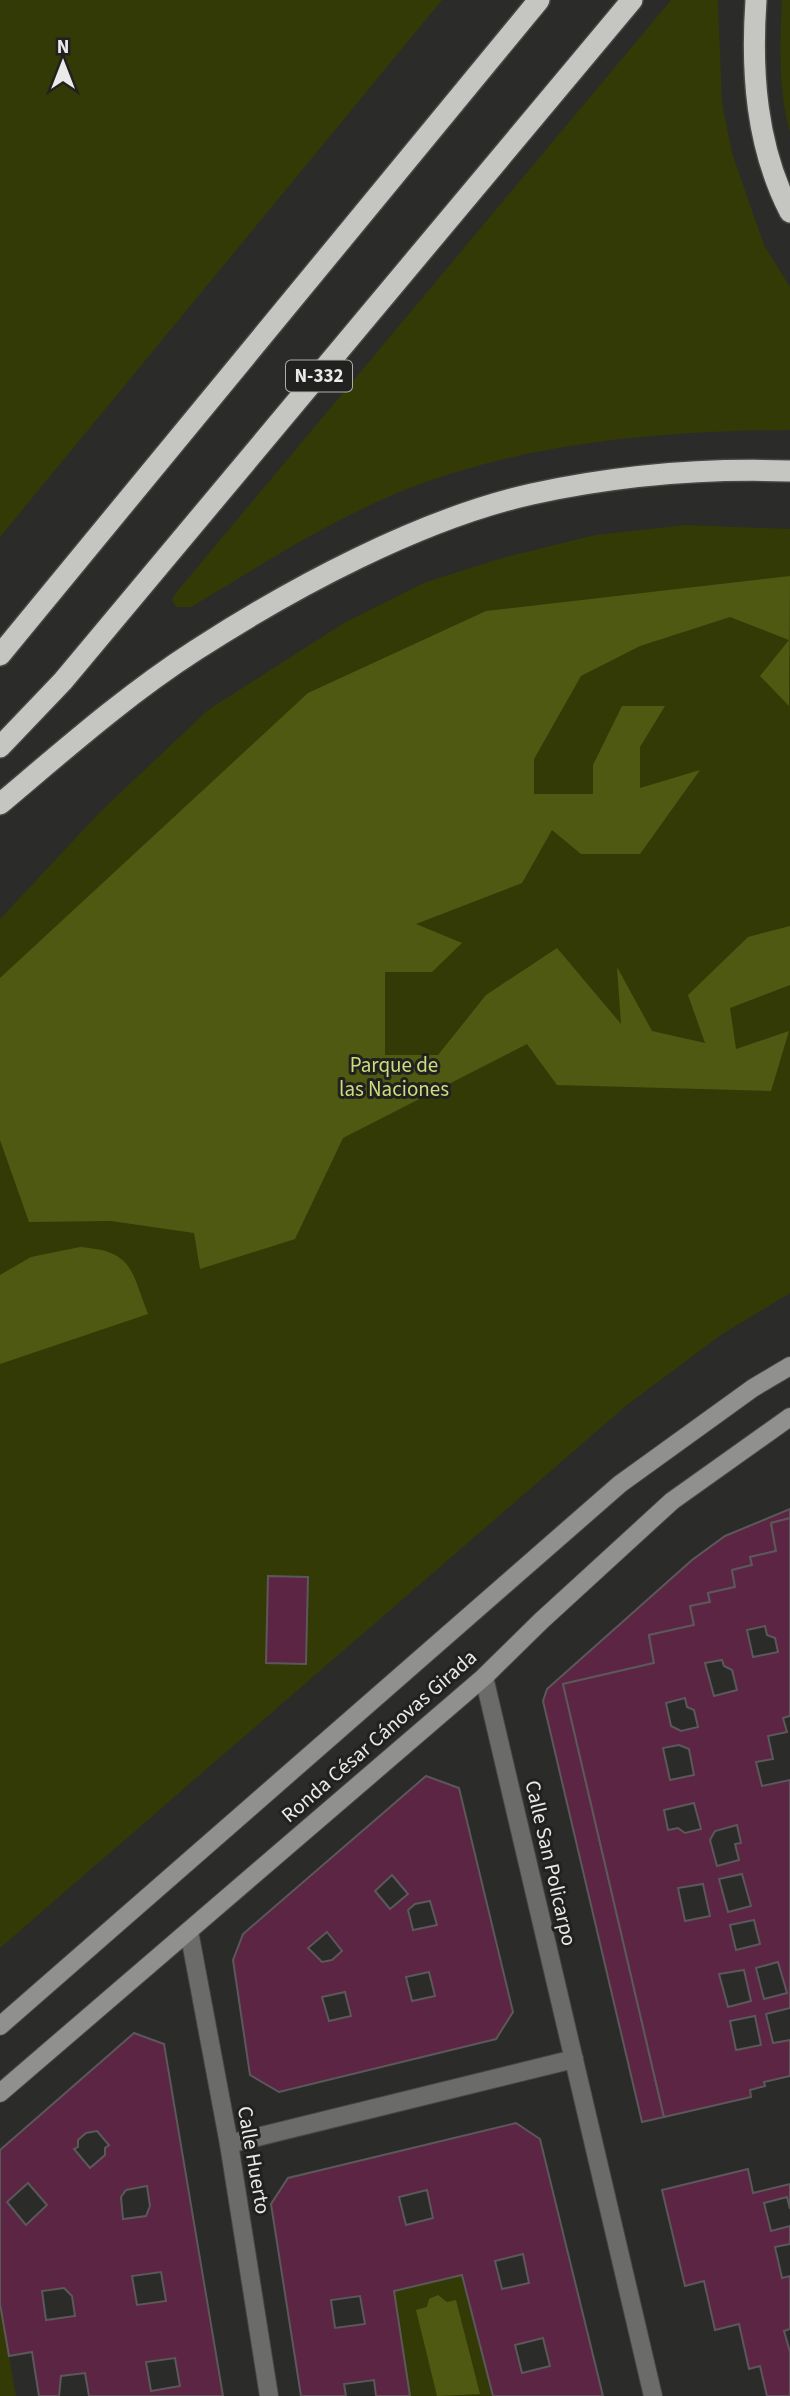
<svg xmlns="http://www.w3.org/2000/svg" width="790" height="2396" font-family="'Source Sans 3',sans-serif">
<style>
.green{fill:#343a06}
.water{fill:#505912}
.building{fill:#5d2544;stroke:#5b5859;stroke-width:2;fill-rule:evenodd}
.lines{fill:none;stroke-linecap:round;stroke-linejoin:round}
.street-casing{stroke:#464644;stroke-width:20}
.secondary-casing{stroke:#464644;stroke-width:20}
.highway-casing{stroke:#464644;stroke-width:24}
.street{stroke:#6b6c6a;stroke-width:18}
.secondary{stroke:#90908e;stroke-width:18}
.highway{stroke:#c5c6c2;stroke-width:21}
.labels{text-anchor:middle;dominant-baseline:central;stroke-width:6;stroke-linejoin:round;paint-order:stroke}
.shield{fill:#21221f;stroke:#aeafac;stroke-width:2}
.shield-label{font-size:19px;font-weight:bold;fill:#eaebe9}
.park-label{font-size:21px;fill:#cddc7d;stroke:#21221f}
.street-label{font-size:21px;fill:#eaebe9;stroke:#21221f}
</style>
<rect width="100%" height="100%" fill="#2b2b29"/>
<g class="green">
<polygon points="1,0 442,0 0,537 0,2"/>
<path d="M 671,0 L 718,0 L 722,103 L 732,153 L 764,245 L 790,287 L 790,430 C 657,431 519,443 395,494 C 324,524 258,567 191,607 L 176,607 L 172,600 L 175,594 Z"/>
<path d="M 782,0 L 790,0 L 790,133 C 778,90 780,44 782,0 Z"/>
<polygon points="685,525 790,529 790,1293 721,1335 627,1405 0,1948 0,919 101,811 208,710 347,621 426,582 502,558 595,535"/>
<polygon points="462,2275 493,2396 410,2396 394,2291"/>
<polygon points="0,2304 16,2396 0,2396"/>
</g>
<g class="water">
<polygon points="790,576 789,706 760,676 789,640 730,617 640,646 581,676 534,759 534,794 593,794 593,765 622,706 665,706 640,747 640,788 700,770 640,854 581,854 552,830 522,883 416,924 462,943 432,972 385,972 385,1055 438,1055 486,995 557,948 621,1024 617,967 652,1031 705,1043 688,995 748,937 790,926 790,985 730,1008 736,1049 789,1031 771,1091 557,1085 527,1044 343,1138 295,1239 200,1269 194,1233 111,1221 29,1222 0,1140 0,978 308,693 486,611"/>
<path d="M 80,1247 C 133,1251 131,1270 148,1314 L 0,1364 L 0,1275 L 31,1257 Z"/>
<polygon points="438,2295 447,2302 456,2300 480,2394 437,2396 416,2310 427,2307 429,2299"/>
</g>
<g class="building">
<polygon points="790,1509 790,1518 771,1523 776,1551 750,1557 752,1565 732,1570 735,1587 708,1593 710,1602 690,1606 694,1625 649,1635 654,1663 563,1684 664,2117 642,2122 543,1701 547,1689 692,1560 725,1536"/>
<path d="M 790,1518 L 790,1716 L 783,1718 L 787,1732 L 768,1736 L 773,1759 L 756,1762 L 762,1786 L 790,1780 L 790,2008 L 766,2014 L 773,2043 L 790,2040 L 790,2076 L 764,2082 L 765,2086 L 750,2090 L 751,2097 L 664,2117 L 563,1684 L 654,1663 L 649,1635 L 694,1625 L 690,1606 L 710,1602 L 708,1593 L 735,1587 L 732,1570 L 752,1565 L 750,1557 L 776,1551 L 771,1523 ZM 765,1626 L 767,1635 L 775,1638 L 778,1652 L 753,1657 L 747,1630 ZM 722,1660 L 724,1666 L 732,1670 L 737,1690 L 714,1696 L 705,1663 ZM 685,1698 L 687,1707 L 694,1710 L 698,1727 L 681,1731 L 671,1726 L 666,1703 ZM 679,1745 L 689,1749 L 694,1775 L 670,1780 L 663,1748 ZM 694,1803 L 701,1829 L 685,1833 L 678,1828 L 668,1830 L 664,1810 ZM 737,1825 L 741,1843 L 735,1844 L 739,1860 L 717,1866 L 710,1840 L 715,1831 ZM 742,1874 L 751,1906 L 728,1912 L 719,1879 ZM 703,1884 L 710,1916 L 685,1921 L 678,1888 ZM 754,1920 L 760,1944 L 736,1950 L 730,1925 ZM 778,1962 L 787,1993 L 764,1999 L 756,1968 ZM 744,1970 L 751,2001 L 728,2007 L 719,1974 ZM 755,2016 L 761,2045 L 736,2050 L 730,2021 Z"/>
<polygon points="268,1576 308,1577 306,1664 266,1663"/>
<path d="M 426,1776 L 459,1788 L 513,2012 L 496,2039 L 279,2092 L 250,2075 L 233,1960 L 243,1934 ZM 392,1875 L 408,1894 L 390,1909 L 375,1891 ZM 430,1901 L 437,1925 L 413,1930 L 408,1910 L 415,1904 ZM 327,1932 L 342,1951 L 332,1960 L 322,1962 L 308,1948 ZM 429,1972 L 435,1996 L 412,2001 L 406,1977 ZM 345,1992 L 351,2016 L 329,2021 L 322,1997 Z"/>
<path d="M 134,2033 L 164,2044 L 223,2396 L 89,2396 L 85,2373 L 61,2376 L 59,2396 L 39,2396 L 32,2352 L 9,2356 L 0,2304 L 0,2150 ZM 97,2131 L 109,2145 L 105,2148 L 105,2155 L 90,2168 L 74,2149 L 78,2147 L 78,2140 L 86,2133 ZM 28,2183 L 47,2205 L 26,2225 L 7,2202 ZM 147,2186 L 150,2206 L 146,2216 L 123,2219 L 121,2197 L 126,2190 ZM 161,2272 L 166,2301 L 137,2305 L 132,2276 ZM 64,2288 L 72,2296 L 75,2316 L 46,2320 L 42,2291 ZM 175,2358 L 180,2386 L 151,2391 L 146,2362 Z"/>
<path d="M 516,2123 L 540,2139 L 603,2396 L 493,2396 L 462,2275 L 394,2291 L 410,2396 L 376,2396 L 374,2380 L 344,2384 L 346,2396 L 301,2396 L 271,2204 L 288,2178 ZM 427,2190 L 433,2218 L 406,2225 L 399,2197 ZM 523,2254 L 529,2283 L 502,2289 L 495,2261 ZM 360,2296 L 365,2324 L 335,2328 L 331,2300 ZM 543,2338 L 550,2366 L 522,2373 L 515,2345 Z"/>
<polygon points="748,2169 753,2193 790,2184 790,2209 787,2197 764,2203 771,2231 790,2226 790,2244 775,2247 782,2278 790,2276 790,2329 784,2331 790,2352 790,2396 767,2396 760,2366 749,2369 739,2324 715,2330 704,2281 685,2286 662,2190"/>
</g>
<g class="lines">
<defs>
<g id="street">
<polyline points="484,1677 653,2396"/>
<polyline points="189,1931 229,2144 269,2396"/>
<polyline points="229,2144 574,2059"/>
</g>
<g id="secondary">
<polyline points="0,2026 620,1484 753,1388 790,1366"/>
<polyline points="0,2093 484,1677 541,1621 672,1501 790,1417"/>
</g>
<g id="highway">
<path d="M 756,0 C 751,72 756,146 790,212"/>
<polyline points="0,655 539,0"/>
<polyline points="0,747 63,681 632,0"/>
<path d="M 0,804 C 63,751 126,695 196,650 C 292,588 420,519 532,494 C 615,476 705,468 790,471"/>
</g>
</defs>
<use href="#street" class="street-casing"/>
<use href="#secondary" class="secondary-casing"/>
<use href="#highway" class="highway-casing"/>
<use href="#street" class="street"/>
<use href="#secondary" class="secondary"/>
<use href="#highway" class="highway"/>
</g>
<g class="labels">
<rect class="shield" x="286" y="360.5" width="66" height="31" rx="5"/>
<g class="shield-label">
<text x="319" y="376">N-332</text>
</g>
<g class="park-label">
<text x="394" y="1065">Parque de<tspan x="394" dy="24">las Naciones</tspan></text>
</g>
<g class="street-label">
<text transform="translate(379 1736) rotate(-41)">Ronda César Cánovas Girada</text>
<text transform="translate(551 1863) rotate(77)">Calle San Policarpo</text>
<text transform="translate(254 2160) rotate(80)">Calle Huerto</text>
</g>
</g>
<g transform="translate(63 63)" stroke="#21221f" stroke-width="5" paint-order="stroke">
<path d="M0-5L12 26L0 18L-12 26Z" fill="#eaebe9"/>
<text y="-10" font-size="19" font-weight="bold" text-anchor="middle" fill="#eaebe9">N</text>
</g>
</svg>
